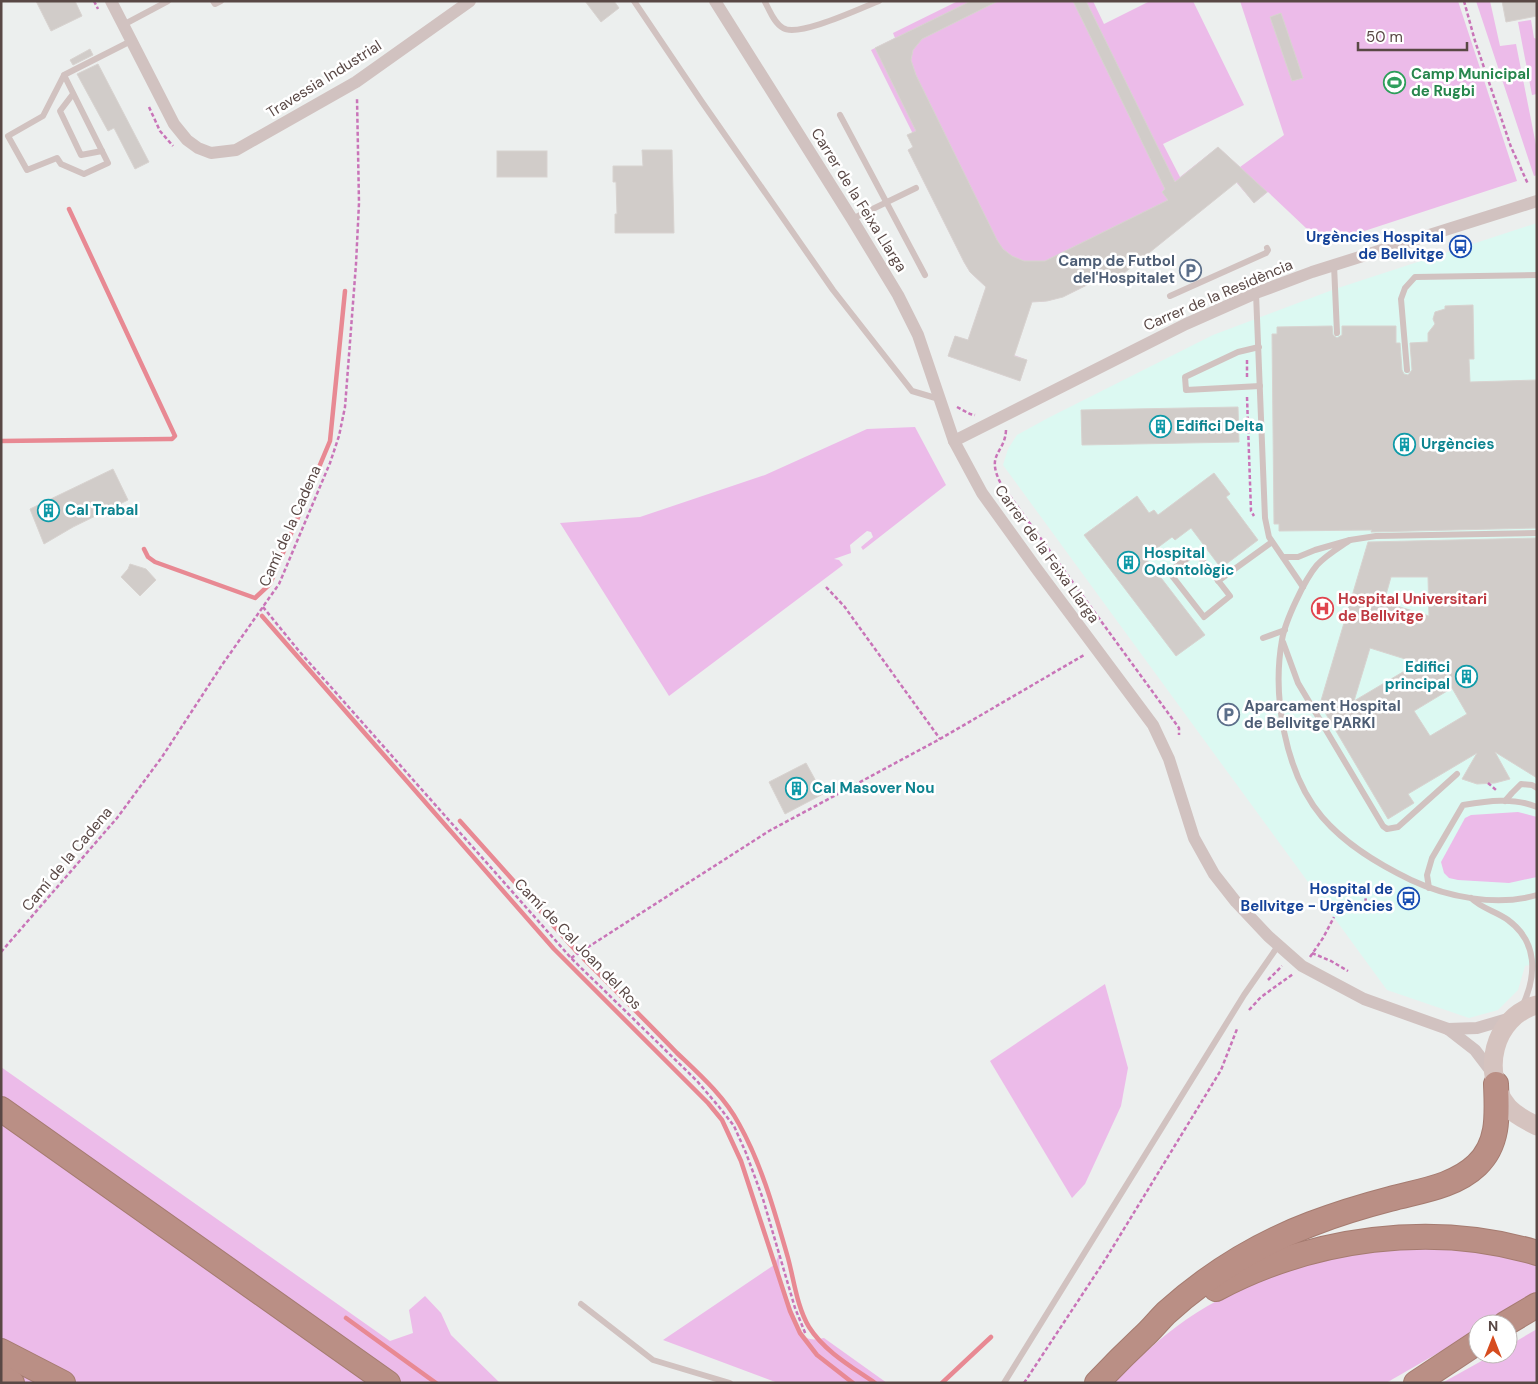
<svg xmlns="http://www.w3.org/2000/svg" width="1538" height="1384" font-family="'DM Sans',sans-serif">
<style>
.medical{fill:#dcf9f2}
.green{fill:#ecbbe9}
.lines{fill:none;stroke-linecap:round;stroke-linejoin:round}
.stream{stroke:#e88993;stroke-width:4.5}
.building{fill:#d1ccc9;stroke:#d8d3d0;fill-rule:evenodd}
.highway-casing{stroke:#a57b70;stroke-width:26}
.path{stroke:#c974b8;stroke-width:2.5;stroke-dasharray:4 2.5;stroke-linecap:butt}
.lane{stroke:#d1c2c0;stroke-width:6}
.street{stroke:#d1c2c0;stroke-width:12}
.secondary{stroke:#d5c3bf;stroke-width:19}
.highway{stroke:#ba8f85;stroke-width:24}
.labels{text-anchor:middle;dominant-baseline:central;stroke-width:5;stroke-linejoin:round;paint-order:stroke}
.leisure-label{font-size:15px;font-weight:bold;fill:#27864d;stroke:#fff;text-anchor:start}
.street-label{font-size:15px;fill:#594845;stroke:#fff}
.transit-label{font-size:15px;font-weight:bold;fill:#164399;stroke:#fff;text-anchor:end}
.service-label{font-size:15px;font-weight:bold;fill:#4e5e75;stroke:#fff;text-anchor:end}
.culture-label{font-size:15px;font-weight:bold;fill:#0d838f;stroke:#fff;text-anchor:start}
.health-label{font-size:15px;font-weight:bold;fill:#be3a42;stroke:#fff;text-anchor:start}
</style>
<rect width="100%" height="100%" fill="#ecefee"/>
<polygon class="medical" points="1537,223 1537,963 1525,966 1518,990 1498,1010 1469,1018 1387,990 1003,465 1008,449 1017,435 1048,418 1213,335 1335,289"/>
<g class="green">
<path d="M 958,1 L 1093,1 L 1104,24 L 1150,1 L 1193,1 L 1244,105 L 1163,144 L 1180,177 L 1218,147 L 1240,167 L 1284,135 L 1240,1 L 1458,1 L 1517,181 L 1343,238 L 1344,240 L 1325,246 L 1268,192 L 1254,203 L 1236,182 L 1108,286 L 1103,277 C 1080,288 1058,303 1032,302 L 1014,355 L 1027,360 L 1020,381 L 948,356 L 955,336 L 968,340 L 986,287 L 970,272 L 964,262 L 908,150 L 913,147 L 912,132 L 871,50 L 895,38 L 893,33 Z"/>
<polygon points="1476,1 1490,1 1500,46 1516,44 1537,150 1537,175 1534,176"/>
<polygon points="1531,20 1534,38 1537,39 1537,94 1532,95 1518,22"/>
<polygon points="915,427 946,485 863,550 861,547 873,537 871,532 867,531 850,545 851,553 834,559 839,560 843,565 669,696 560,523 640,517 765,475 867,429"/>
<polygon points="1518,812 1537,817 1537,877 1509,883 1458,880 1449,878 1444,873 1441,862 1465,818 1471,815"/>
<polygon points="1105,984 1128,1068 1121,1106 1085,1184 1072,1198 990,1061"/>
<polygon points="1,1067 390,1341 413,1333 409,1310 425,1296 441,1313 451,1335 500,1383 1,1383"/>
<path d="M 1401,1248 L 1453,1249 L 1515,1258 L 1517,1261 L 1520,1259 L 1537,1264 L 1537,1294 L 1488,1324 L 1478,1324 L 1478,1330 L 1386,1383 L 1112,1383 C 1136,1360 1160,1338 1187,1319 C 1250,1276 1326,1255 1401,1248 Z"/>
<path d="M 779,1255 L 780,1278 L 801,1333 C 808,1341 814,1340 824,1338 L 887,1383 L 778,1383 L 663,1340 L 774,1265 Z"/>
<polygon points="1537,1329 1537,1383 1442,1383 1494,1354 1508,1354 1508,1346"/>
</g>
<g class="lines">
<g class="stream">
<polyline points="1,441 168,439 172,439 175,436 69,209"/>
<polyline points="144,549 148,557 155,562 255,598 270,584 330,441 345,291"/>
<polyline points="262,616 554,949 708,1103 722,1120 741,1161 790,1311 800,1333 817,1355 853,1383"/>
<polyline points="460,821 577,952"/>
<path d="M 584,959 C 615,990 646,1021 677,1053 C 699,1074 724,1096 739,1124 C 762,1165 775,1213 788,1258 C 794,1280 797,1307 809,1327 C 824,1351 852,1367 875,1383"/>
<polyline points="346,1318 436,1383"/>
<polyline points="942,1383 991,1337"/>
</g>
</g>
<g class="building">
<polygon points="36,1 75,1 82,16 51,31"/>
<polygon points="585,1 614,1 619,8 601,22"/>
<polygon points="971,1 998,1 922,39 913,50 911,60 916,75 997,240 1003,249 1012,256 1024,261 1045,261 1168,200 1162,192 1165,189 1073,1 1086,1 1175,182 1218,147 1267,192 1254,203 1237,182 1108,286 1103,277 1063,297 1047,301 1032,302 1014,356 1027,360 1020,381 948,356 955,336 968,340 986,287 970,272 964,262 908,150 913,147 907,135 916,131 875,48"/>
<polygon points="1502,1 1537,1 1537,16 1506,22"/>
<polygon points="1281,13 1303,78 1292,81 1270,17"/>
<polygon points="90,49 93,55 73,65 70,60"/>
<polygon points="98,64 149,162 135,169 114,128 108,131 77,74"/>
<polygon points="642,150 672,150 674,233 615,233 615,214 617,214 616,182 613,182 613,166 643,166"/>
<rect x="497" y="151" width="50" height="26"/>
<polygon points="1473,305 1474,359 1469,359 1470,382 1537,380 1537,528 1371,532 1372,530 1279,531 1279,524 1274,524 1272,334 1277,334 1277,327 1332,326 1333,335 1337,338 1342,335 1342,326 1396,326 1396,343 1400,343 1402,370 1404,374 1408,375 1412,370 1410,343 1428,342 1428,333 1435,324 1433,319 1435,312 1445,309 1445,306"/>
<polygon points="1238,407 1239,442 1082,445 1081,410"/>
<polygon points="113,469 128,500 73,527 44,544 30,509"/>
<polygon points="1214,473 1230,494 1226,497 1258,540 1221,568 1191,528 1175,540 1172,537 1145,557 1205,635 1176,656 1084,535 1137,496 1149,513 1154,510 1158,515"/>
<path d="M 1537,538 L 1537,778 L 1495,752 L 1510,779 L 1495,783 L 1477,784 L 1462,779 L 1477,753 L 1408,794 L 1414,803 L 1388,819 L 1320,704 L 1368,542 ZM 1391,577 L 1428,577 L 1429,616 L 1384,602 ZM 1370,648 L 1418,663 L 1354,701 ZM 1452,688 L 1467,714 L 1430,736 L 1414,711 Z"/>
<polygon points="130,564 146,569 156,580 140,596 121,577 128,569"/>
<polygon points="806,763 823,794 785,814 769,782"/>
</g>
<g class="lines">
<defs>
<g id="highway">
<polyline points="1,1109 388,1383"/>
<path d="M 1216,1289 C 1312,1238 1432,1221 1537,1253"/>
<polyline points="1505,1324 1537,1305"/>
<polyline points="1,1351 63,1383"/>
<polyline points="1,1376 12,1383"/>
<path d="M 1097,1383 C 1112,1367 1127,1352 1143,1337 C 1151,1330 1158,1321 1166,1313 C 1208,1275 1258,1244 1311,1224 C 1337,1214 1363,1206 1390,1199 C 1419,1191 1454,1187 1477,1165 C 1500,1143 1497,1113 1496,1084"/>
<polyline points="1416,1383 1478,1342"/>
</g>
</defs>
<use href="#highway" class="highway-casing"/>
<g class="path">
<polyline points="94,1 98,9"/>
<polyline points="1464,1 1475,41 1511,147 1528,184"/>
<polyline points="149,107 160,131 173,146"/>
<polyline points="1247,360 1247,377"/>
<polyline points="1247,397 1251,511 1254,516"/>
<polyline points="957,407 970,414 975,415"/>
<path d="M 1006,430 C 1005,454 985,453 1001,484 L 1179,728 L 1179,735"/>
<polyline points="826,587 844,606 940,739"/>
<polyline points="263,607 299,651 571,958 697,1081 720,1108 734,1126 746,1153 763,1199 795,1308 806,1335"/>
<polyline points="1488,783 1496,790"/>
<polyline points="1350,905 1357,909 1366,903 1365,894"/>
<polyline points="1,952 117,818 162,757 222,665 279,584 330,463 339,436 345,407 356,264 359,203 357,98"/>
<polyline points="1312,953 1331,961 1348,971"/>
<polyline points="1310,957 1323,938 1334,917"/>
<polyline points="571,958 769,831 940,739 1084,655"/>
<polyline points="1268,980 1282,966"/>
<polyline points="1249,1010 1261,997 1293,974"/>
<polyline points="1024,1383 1105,1260 1221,1070 1237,1029"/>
</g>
<g class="lane">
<polyline points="213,1 215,4 221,1"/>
<polyline points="634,1 702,102 833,290 912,391 939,399"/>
<path d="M 765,2 C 770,11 774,23 783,28 C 798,38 861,8 879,1"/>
<polyline points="123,25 168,1"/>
<polyline points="64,75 43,116 8,136 27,170 57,158 61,164 84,174 108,163 64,75 131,41"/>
<polyline points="73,94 60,111 81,155 102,151"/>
<polyline points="840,115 925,275"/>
<polyline points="852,219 916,188"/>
<polyline points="1334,265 1337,333"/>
<polyline points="1256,293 1265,518 1269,537 1303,587"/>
<polyline points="1170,296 1266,253 1268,250 1267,248"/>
<polyline points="1259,347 1238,352 1185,377 1186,390 1260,386"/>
<polyline points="1407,370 1401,299 1405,288 1415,277 1537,275"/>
<polyline points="1350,540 1376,536 1537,533"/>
<polygon points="1196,552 1230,596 1204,617 1169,572"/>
<path d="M 1283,557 L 1298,557 L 1315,550 L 1350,540 C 1340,547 1326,555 1317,565 C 1305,579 1285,621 1282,640 C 1272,696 1285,773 1322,817 C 1346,845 1378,864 1411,880 C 1447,897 1497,907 1537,895"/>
<polyline points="1218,581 1272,542"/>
<polyline points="1263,638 1285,630"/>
<polyline points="1283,642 1298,683 1383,826 1387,829 1398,827 1457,774"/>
<polyline points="1505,801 1512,793 1521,784 1532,785 1537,788"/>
<path d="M 1429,888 L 1427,875 L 1432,858 L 1463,805 C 1487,801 1514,797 1537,807"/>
<path d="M 1471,898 C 1482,909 1496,911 1508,920 C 1538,942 1537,975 1522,1007"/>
<polyline points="581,1304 653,1360 730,1383"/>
<polyline points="1004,1383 1244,995 1278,946"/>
</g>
<g class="street">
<polyline points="111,1 174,124 187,140 198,148 211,153 236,150 356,82 470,1"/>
<polyline points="715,1 852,219 898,295 918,335 954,441 982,493 1036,568 1153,725 1169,759 1194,838 1214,874 1236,902 1268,936 1302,966 1364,999 1448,1029 1477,1028 1511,1018"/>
<polyline points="954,441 1186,324 1256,293 1312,272 1537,201"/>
<polyline points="1448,1029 1475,1050 1494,1075"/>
</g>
<path class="secondary" d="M 1537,1005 C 1493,1016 1480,1074 1508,1107 C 1515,1115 1527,1121 1537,1126"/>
<use href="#highway" class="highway"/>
</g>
<defs>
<symbol id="stadium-ring" viewBox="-11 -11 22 22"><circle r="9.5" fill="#fff" stroke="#2e9e5b" stroke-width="1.5"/><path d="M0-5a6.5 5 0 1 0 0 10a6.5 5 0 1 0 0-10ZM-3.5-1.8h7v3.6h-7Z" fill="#2e9e5b"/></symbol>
<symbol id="bus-ring" viewBox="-11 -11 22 22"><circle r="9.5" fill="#fff" stroke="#1a4fb4" stroke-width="1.5"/><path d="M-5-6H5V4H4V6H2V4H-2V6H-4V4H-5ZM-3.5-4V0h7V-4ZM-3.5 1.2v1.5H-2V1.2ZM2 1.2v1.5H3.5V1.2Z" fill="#1a4fb4"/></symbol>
<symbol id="parking-ring" viewBox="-11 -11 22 22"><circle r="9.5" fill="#fff" stroke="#5c6f8a" stroke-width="1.5"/><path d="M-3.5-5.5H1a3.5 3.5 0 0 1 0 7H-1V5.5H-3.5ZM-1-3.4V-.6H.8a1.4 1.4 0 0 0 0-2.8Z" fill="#5c6f8a"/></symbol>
<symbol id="building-ring" viewBox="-11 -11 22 22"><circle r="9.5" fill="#fff" stroke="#0f9aa8" stroke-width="1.5"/><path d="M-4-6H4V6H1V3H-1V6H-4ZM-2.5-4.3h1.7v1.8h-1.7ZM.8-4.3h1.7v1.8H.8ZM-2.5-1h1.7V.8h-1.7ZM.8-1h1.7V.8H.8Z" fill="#0f9aa8"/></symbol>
<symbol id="hospital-ring" viewBox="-11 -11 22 22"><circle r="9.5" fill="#fff" stroke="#e0444e" stroke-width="1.5"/><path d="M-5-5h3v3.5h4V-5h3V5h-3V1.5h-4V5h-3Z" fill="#e0444e"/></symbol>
</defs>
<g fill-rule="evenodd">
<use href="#stadium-ring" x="1382" y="70" width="25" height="25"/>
<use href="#bus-ring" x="1448" y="234" width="25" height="25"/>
<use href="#parking-ring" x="1178" y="258" width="25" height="25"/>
<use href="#building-ring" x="1148" y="414" width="25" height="25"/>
<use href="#building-ring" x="1392" y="432" width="25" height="25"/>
<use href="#building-ring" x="36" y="498" width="25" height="25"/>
<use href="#building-ring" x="1116" y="550" width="25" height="25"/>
<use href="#hospital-ring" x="1310" y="596" width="25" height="25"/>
<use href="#building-ring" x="1454" y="664" width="25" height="25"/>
<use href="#parking-ring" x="1216" y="702" width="25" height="25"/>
<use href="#building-ring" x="784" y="776" width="25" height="25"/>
<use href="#bus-ring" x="1396" y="886" width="25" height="25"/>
</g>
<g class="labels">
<g class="leisure-label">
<text x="1411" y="74">Camp Municipal<tspan x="1411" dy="17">de Rugbi</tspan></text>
</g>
<g class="street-label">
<text transform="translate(324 79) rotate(-32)">Travessia Industrial</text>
<text transform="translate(859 200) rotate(58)">Carrer de la Feixa Llarga</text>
<text transform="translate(1218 295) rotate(-23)">Carrer de la Residència</text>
<text transform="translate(290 526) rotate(-66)">Camí de la Cadena</text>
<text transform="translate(1047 554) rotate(54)">Carrer de la Feixa Llarga</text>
<text transform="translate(67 859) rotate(-50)">Camí de la Cadena</text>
<text transform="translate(578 944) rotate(46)">Camí de Cal Joan del Ros</text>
</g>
<g class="transit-label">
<text x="1444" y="237">Urgències Hospital<tspan x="1444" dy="17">de Bellvitge</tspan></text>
<text x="1393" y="889">Hospital de<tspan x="1393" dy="17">Bellvitge - Urgències</tspan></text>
</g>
<g class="service-label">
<text x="1175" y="261">Camp de Futbol<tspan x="1175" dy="17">del'Hospitalet</tspan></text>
<text x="1244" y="706" text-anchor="start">Aparcament Hospital<tspan x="1244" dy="17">de Bellvitge PARKI</tspan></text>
</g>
<g class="culture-label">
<text x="1176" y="426">Edifici Delta</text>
<text x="1421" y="444">Urgències</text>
<text x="65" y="510">Cal Trabal</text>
<text x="1144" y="553">Hospital<tspan x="1144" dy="17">Odontològic</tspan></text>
<text x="1450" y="667" text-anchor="end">Edifici<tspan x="1450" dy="17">principal</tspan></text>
<text x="812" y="788">Cal Masover Nou</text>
</g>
<g class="health-label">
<text x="1338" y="599">Hospital Universitari<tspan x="1338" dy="17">de Bellvitge</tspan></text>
</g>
</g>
<rect width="1538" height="1384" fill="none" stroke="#594845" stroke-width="5"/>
<g transform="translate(1493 1339)"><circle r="24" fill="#ffffff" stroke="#bdb6b5"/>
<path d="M0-4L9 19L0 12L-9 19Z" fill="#d64c1f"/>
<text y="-8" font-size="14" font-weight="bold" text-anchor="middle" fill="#594845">N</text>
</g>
<path d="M1358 42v8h109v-8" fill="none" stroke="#594845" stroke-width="2.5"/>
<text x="1366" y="42" font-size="15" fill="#594845" stroke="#ffffff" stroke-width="4" paint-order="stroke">50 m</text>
</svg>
